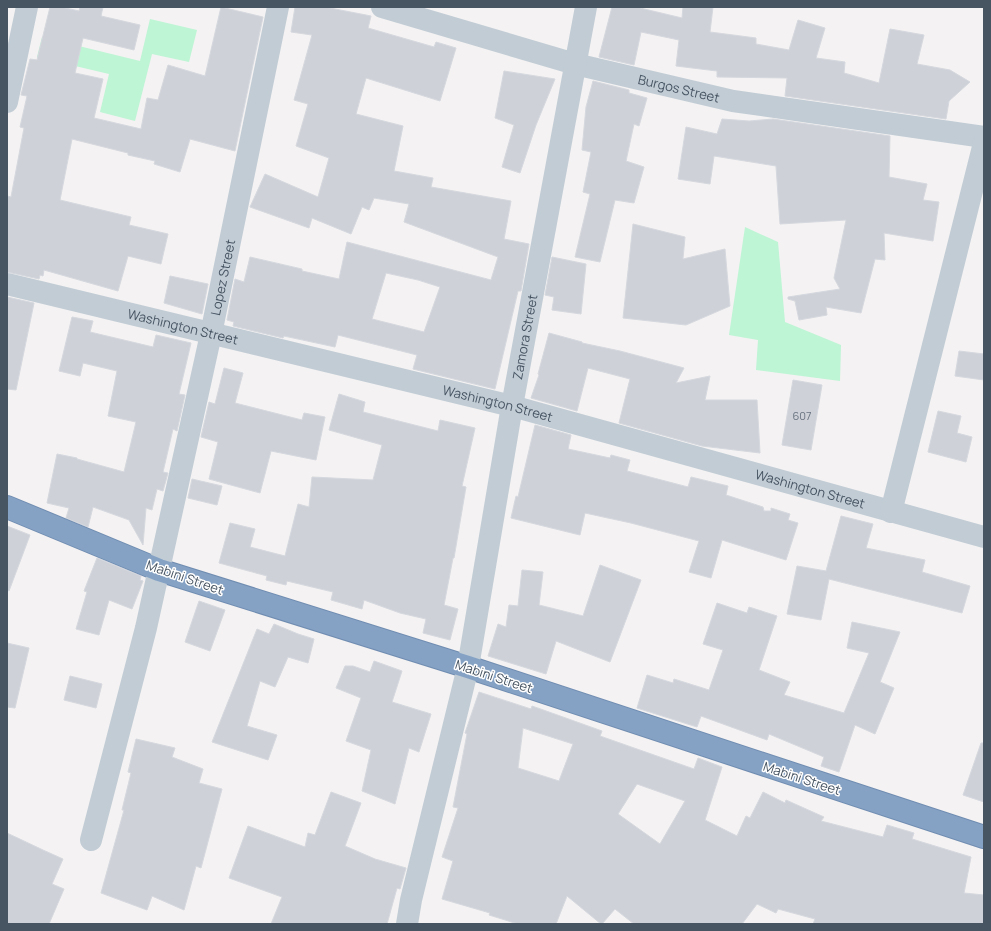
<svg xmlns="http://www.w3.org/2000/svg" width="991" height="931" font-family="Manrope,sans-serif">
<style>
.green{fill:#bdf5d5}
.building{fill:#ced1d8;stroke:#d5d8de;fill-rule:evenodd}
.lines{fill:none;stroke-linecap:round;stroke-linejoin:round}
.highway-casing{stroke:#708db1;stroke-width:24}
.minor{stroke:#c1ccd5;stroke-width:22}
.highway{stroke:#85a2c5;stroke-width:22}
.labels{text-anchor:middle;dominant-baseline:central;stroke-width:3;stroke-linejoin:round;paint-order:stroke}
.number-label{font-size:11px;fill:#697380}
.street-label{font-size:13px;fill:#475462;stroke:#fff}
</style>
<rect width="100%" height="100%" fill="#f4f2f2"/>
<g class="green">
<polygon points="150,19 197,30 189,62 152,54 135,121 100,112 109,74 37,57 42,37 140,61"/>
<polygon points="745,227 778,242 785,322 841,345 840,381 756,370 758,340 729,335"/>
</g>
<g class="building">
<polygon points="50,7 61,7 79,11 80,7 103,7 101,16 140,25 134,50 83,38 75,73 103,79 94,118 141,129 147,98 158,100 168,65 205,76 221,7 263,17 235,151 190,139 180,172 154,164 155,161 128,155 128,153 72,139 60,200 131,217 129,225 168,234 161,264 128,256 118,291 44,270 43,276 40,275 39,279 7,272 7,196 11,197 24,128 20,127 27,96 21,95 30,59 37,60"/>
<path d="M 295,7 L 325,7 L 371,16 L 368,28 L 434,47 L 436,42 L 456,48 L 440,101 L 366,78 L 356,114 L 403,126 L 394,171 L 433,178 L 431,187 L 511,201 L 504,239 L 529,244 L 521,291 L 518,291 L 495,389 L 413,369 L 417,355 L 338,335 L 335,347 L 284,336 L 283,338 L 233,326 L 234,322 L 227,320 L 235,279 L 244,282 L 250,257 L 302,269 L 302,271 L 339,279 L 347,242 L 491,280 L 498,257 L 404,222 L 409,204 L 374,198 L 369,210 L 362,207 L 351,234 L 312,218 L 309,228 L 250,207 L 265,174 L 318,197 L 329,158 L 296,146 L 308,104 L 294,100 L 312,35 L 291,32 ZM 386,273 L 418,280 L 440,287 L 424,332 L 372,319 Z"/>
<polygon points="612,7 636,7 682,18 683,7 713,7 710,32 756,38 756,44 789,50 798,20 825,28 816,58 845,62 844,73 879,83 890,29 924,35 917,64 950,70 970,82 949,101 946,119 785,96 787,78 717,77 717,71 676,66 679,40 641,32 634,65 599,57"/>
<polygon points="504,71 555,79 536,125 520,173 502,167 514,125 495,118"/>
<polygon points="593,81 629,90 629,93 647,98 639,126 634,124 626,161 644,167 634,203 615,200 600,262 575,257 590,194 583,192 591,152 582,150 586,107"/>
<polygon points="722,119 749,121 773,119 890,136 889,177 927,184 923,200 939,202 933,241 884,233 885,260 875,259 861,313 826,307 827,315 799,320 795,301 788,299 788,297 840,289 834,278 846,220 780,224 776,166 714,156 710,184 678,179 686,127 717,134"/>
<polygon points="633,224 685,237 683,259 725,249 730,306 686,325 623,318"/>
<polygon points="552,257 586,264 581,314 552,310 554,297 545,295"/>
<polygon points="170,276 208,284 202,314 164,303"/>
<polygon points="7,297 34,303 16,390 7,389"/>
<polygon points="72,317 93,321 90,332 153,347 156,335 191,343 179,394 185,395 177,431 173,429 163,472 168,473 163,491 157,489 152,510 146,508 143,545 129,520 93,507 88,527 66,518 69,508 47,503 57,454 77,458 77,459 124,472 136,422 108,416 117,371 83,363 80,376 59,371"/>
<polygon points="549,333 582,342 582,343 620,351 684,368 676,383 710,376 705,400 757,400 760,453 702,446 619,423 630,379 588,368 577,411 531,398 539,375 538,374"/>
<polygon points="959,351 984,354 984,380 955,376"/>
<polygon points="224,368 243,373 235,403 302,420 304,413 325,417 316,460 271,451 260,493 209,479 218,442 201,437 209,402 215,404"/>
<polygon points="793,380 822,385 811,450 782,445"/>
<polygon points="339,394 365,402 363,412 438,431 440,420 475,428 462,486 466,487 454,558 453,558 444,605 458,609 450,640 423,633 426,619 400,613 364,600 362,609 331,600 333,592 287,581 286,585 266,580 267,576 219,563 230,523 255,529 250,547 285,556 298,504 309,507 312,477 373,480 382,445 329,430"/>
<polygon points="938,411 961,416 957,433 972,437 966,462 928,452"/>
<polygon points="535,425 571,435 568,449 610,458 611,455 630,460 627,471 688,487 691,477 728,486 726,495 763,507 764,511 771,511 771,508 790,514 788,520 798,523 786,560 722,540 711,578 689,572 699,541 631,523 585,513 580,535 511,518 516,496 518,497"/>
<polygon points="192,479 222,486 217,505 188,498"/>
<polygon points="841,516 873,524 866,548 925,560 922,572 970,586 962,613 829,579 821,620 787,614 797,566 826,571"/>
<polygon points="7,526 30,535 9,591 7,590"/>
<polygon points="97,558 141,576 140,580 143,581 132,609 109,600 99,635 76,629 87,592 84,591"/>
<polygon points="600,565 641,580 610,662 556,641 546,674 488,656 498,624 506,627 509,605 518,606 522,570 543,572 539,605 583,616"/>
<polygon points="199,601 225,610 210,651 185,642"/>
<polygon points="717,603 747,613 749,607 777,616 759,670 790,682 784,695 844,713 869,653 847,648 852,622 900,632 880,682 894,688 875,734 855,725 839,772 821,766 824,757 769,734 767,740 701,716 697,727 637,708 647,675 673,683 674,679 709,690 723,650 703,644"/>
<polygon points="274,624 298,634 314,639 308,663 288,657 275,687 260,681 247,726 277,735 268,760 212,742 257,629 269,634"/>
<polygon points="7,643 29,648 15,708 7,707"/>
<polygon points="374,661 402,671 392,702 431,714 419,752 409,748 395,804 362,791 371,750 346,741 361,698 336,688 345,666 353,666 370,672"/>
<polygon points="70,676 102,684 96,708 64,700"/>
<path d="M 479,692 L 531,709 L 532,706 L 549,712 L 602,731 L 600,736 L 694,769 L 698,758 L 722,767 L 705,820 L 737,836 L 746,816 L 750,818 L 763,792 L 785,803 L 786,800 L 824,817 L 821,821 L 883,837 L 887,825 L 914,833 L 912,839 L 971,857 L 964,893 L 984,895 L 984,924 L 813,924 L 815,919 L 778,909 L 776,913 L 757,904 L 742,924 L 634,924 L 615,909 L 602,924 L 601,924 L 567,896 L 556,924 L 518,924 L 489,915 L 490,913 L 442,899 L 453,861 L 442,857 L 458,808 L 453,807 L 467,734 L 465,733 ZM 523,728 L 573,744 L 559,781 L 518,768 ZM 637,784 L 685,801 L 660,844 L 618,814 Z"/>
<polygon points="136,739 175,748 172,757 203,769 199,783 222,789 201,868 196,866 184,910 152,896 147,910 101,893 124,810 122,810 131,773 128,772"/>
<polygon points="981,743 984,743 984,802 963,795"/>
<polygon points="331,792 361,803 345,846 375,859 406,868 400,889 397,888 387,924 271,924 282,897 229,878 248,826 305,847 308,833 315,835"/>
<polygon points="7,833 43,850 63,859 52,884 64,889 49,924 7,924"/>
</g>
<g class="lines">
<defs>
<polyline id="highway" points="7,507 159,570 468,667 984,837"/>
</defs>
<use href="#highway" class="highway-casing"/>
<g class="minor">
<path id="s1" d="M 382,7 L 575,64 L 733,101 L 984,137"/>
<polyline points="7,102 27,7"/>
<path id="s2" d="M 7,284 L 512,406 L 984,537"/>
<polyline points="891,512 984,143"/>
<path id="s3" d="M 91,840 L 146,628 L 211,334 L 278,7"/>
<path id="s4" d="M 407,924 L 411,900 L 468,667 L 512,406 L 586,7"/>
</g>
<use href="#highway" class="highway"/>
</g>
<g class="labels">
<g class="number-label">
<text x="802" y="415">607</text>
</g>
<g class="street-label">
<text stroke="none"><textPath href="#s1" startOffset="308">Burgos Street</textPath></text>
<text stroke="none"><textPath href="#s3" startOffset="578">Lopez Street</textPath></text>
<text stroke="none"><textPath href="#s2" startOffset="181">Washington Street</textPath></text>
<text stroke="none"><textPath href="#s4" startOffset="599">Zamora Street</textPath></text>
<text stroke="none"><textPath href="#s2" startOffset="505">Washington Street</textPath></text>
<text stroke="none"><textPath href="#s2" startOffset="829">Washington Street</textPath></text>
<text transform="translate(185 577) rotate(19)">Mabini Street</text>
<text transform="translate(494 676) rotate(18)">Mabini Street</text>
<text transform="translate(802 778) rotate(18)">Mabini Street</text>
</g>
</g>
<rect width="991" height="931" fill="none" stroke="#475462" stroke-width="16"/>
</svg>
